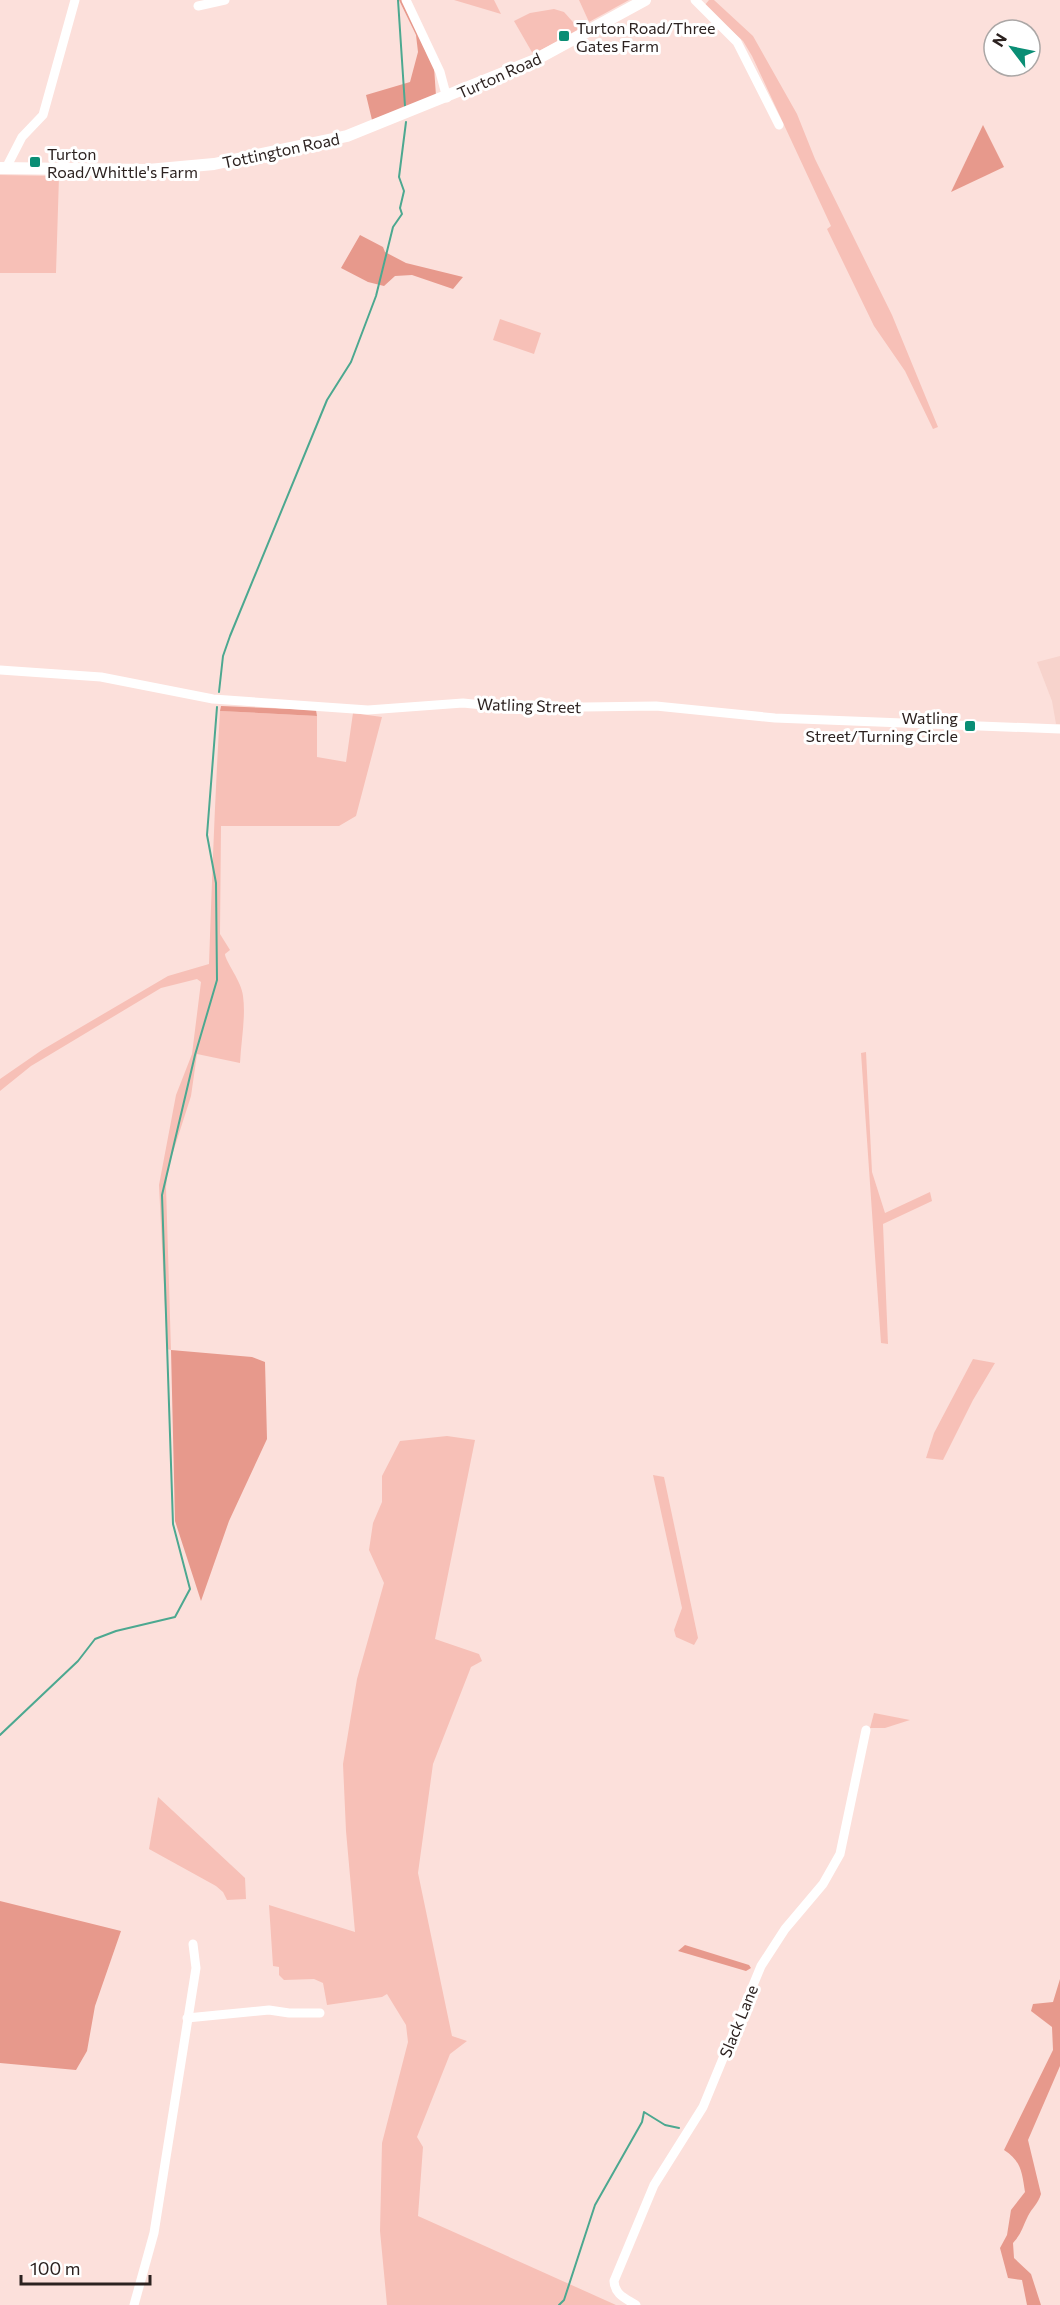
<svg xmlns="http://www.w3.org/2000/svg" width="1060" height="2305" font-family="Commissioner,sans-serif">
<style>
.built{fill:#f7d3cc}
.green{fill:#f7c0b7}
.forest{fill:#e7998c}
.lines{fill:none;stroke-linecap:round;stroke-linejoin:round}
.stream{stroke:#4ca890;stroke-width:2}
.minor{stroke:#fff;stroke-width:9}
.major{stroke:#fff;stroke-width:12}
.poi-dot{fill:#0a8e75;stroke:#fff;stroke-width:2}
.labels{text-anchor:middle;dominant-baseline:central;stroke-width:6;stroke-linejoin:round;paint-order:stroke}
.poi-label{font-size:16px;fill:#2c2220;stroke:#fff;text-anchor:start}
.street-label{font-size:16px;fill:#2c2220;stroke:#fff}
</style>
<rect width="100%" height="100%" fill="#fce0db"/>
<polygon class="built" points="1060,656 1060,724 1056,724 1052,701 1037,662"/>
<g class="green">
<polygon points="454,0 494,0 501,14"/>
<polygon points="579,0 629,0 589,22"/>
<polygon points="709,0 714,0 753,36 797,114 815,159 892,315 938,427 933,429 905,371 874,326 827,229 831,226 752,56 743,41 704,6"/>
<polygon points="554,9 564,12 580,30 533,54 514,21 530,13"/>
<polygon points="0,175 59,176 56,273 0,273"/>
<polygon points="500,319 541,333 534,354 493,340"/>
<path d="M 220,711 L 317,716 L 317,757 L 346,762 L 353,713 L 382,717 L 356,816 L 339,826 L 221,826 L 220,934 L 230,950 L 225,954 C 225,961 242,982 243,996 C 246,1017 241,1041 240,1063 L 197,1054 L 191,1096 L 168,1168 L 166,1187 L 171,1350 L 167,1349 L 159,1185 L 176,1095 L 192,1054 L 201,982 L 197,979 L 161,988 L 31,1066 L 0,1091 L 0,1079 L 42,1050 L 168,976 L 209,964 C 212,879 215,795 220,711 Z"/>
<polygon points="866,1052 872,1172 885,1213 930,1192 932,1201 883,1224 888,1344 881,1343 861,1053"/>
<polygon points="973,1359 995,1363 973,1400 943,1460 926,1458 934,1433"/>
<polygon points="447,1436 475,1440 435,1639 479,1654 482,1661 471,1667 433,1764 418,1873 452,2036 467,2041 450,2054 417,2137 423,2147 418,2216 616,2305 387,2305 380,2231 382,2143 408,2042 406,2025 387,1994 382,1997 327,2005 323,1983 314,1979 284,1980 279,1975 279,1967 273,1966 269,1905 355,1932 346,1831 343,1764 357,1679 384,1583 369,1550 373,1523 382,1502 382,1476 400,1441"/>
<polygon points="653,1475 664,1477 698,1638 694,1645 676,1637 674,1630 682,1608"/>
<polygon points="874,1713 910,1720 885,1728 870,1728"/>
<polygon points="158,1797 245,1878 246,1899 227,1900 223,1892 216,1886 149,1849"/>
</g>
<g class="forest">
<polygon points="399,0 404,0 434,67 436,96 372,120 366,95 410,82 418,52 416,35"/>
<polygon points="983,125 1004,167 951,192"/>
<polygon points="360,235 383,247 385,252 406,263 463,277 453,289 412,275 395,276 384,286 368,282 341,268"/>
<polygon points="221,706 316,710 317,716 220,711"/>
<polygon points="171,1350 252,1357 265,1362 267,1439 229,1521 201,1601 175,1521"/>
<polygon points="0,1901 121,1931 95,2006 87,2051 76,2070 0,2063"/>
<polygon points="685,1945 749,1965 751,1968 746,1971 678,1951"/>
<path d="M 1060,1979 L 1060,2066 L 1028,2140 L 1041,2194 C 1038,2204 1032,2208 1028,2216 C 1022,2228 1022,2233 1013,2243 L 1014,2258 L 1031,2274 L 1041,2305 L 1027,2305 L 1022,2280 L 1008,2278 L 1000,2248 L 1007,2235 L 1011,2210 L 1025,2192 C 1022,2172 1021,2161 1004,2150 L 1053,2050 L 1052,2027 L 1031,2011 L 1033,2004 L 1053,2002 Z"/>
</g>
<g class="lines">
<g class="stream">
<polyline points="398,0 405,106"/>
<polyline points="219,692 223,656 230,636 327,400 351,362 376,296 393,227 402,214 400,208 404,191 399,177 406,122"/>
<polyline points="0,1735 78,1661 95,1639 116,1631 175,1617 190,1589 173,1524 162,1195 195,1055 217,980 216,883 207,835 217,707"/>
<polyline points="559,2305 564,2300 595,2205 642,2122 644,2112 665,2125 679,2128"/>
</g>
<g class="minor">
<polyline points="406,0 440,72 447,98"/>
<polyline points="695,0 737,42 779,125"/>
<polyline points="198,6 225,0"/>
<polyline points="6,168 22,137 43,115 75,0"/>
<polyline points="0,670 101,677 213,699 368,710 463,703 512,708 656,706 775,718 1060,729"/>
<polyline points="187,2018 269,2010 289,2013 320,2013"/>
<polyline points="134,2305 154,2233 196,1968 193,1944"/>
<path d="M 636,2305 C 625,2298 615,2295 614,2281 L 654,2185 L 703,2107 L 761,1966 L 785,1929 L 823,1884 L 840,1854 L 866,1730"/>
</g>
<polyline class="major" points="0,168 148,170 214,164 347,136 535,60 645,0"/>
</g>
<g class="poi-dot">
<rect x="558" y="30" width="12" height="12" rx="3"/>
<rect x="29" y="156" width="12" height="12" rx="3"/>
<rect x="964" y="720" width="12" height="12" rx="3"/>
</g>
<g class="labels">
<g class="poi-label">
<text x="576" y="27">Turton Road/Three<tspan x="576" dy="18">Gates Farm</tspan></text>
<text x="47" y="153">Turton<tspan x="47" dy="18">Road/Whittle's Farm</tspan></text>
<text x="958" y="717" text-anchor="end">Watling<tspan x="958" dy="18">Street/Turning Circle</tspan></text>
</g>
<g class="street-label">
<text transform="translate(499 75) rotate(-24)">Turton Road</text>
<text transform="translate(281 150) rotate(-12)">Tottington Road</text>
<text transform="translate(529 705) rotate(2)">Watling Street</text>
<text transform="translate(738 2021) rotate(-68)">Slack Lane</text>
</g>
</g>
<g transform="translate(1012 48) rotate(302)"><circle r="28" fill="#ffffff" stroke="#aba7a6" stroke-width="1.5"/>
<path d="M0-4.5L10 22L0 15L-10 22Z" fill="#0a8e75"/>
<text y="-9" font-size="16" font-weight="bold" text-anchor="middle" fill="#2c2220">N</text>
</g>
<path d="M21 2275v9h129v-9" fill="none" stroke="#2c2220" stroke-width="3"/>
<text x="30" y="2275" font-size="18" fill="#2c2220" stroke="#ffffff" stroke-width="4.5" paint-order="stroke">100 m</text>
</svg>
